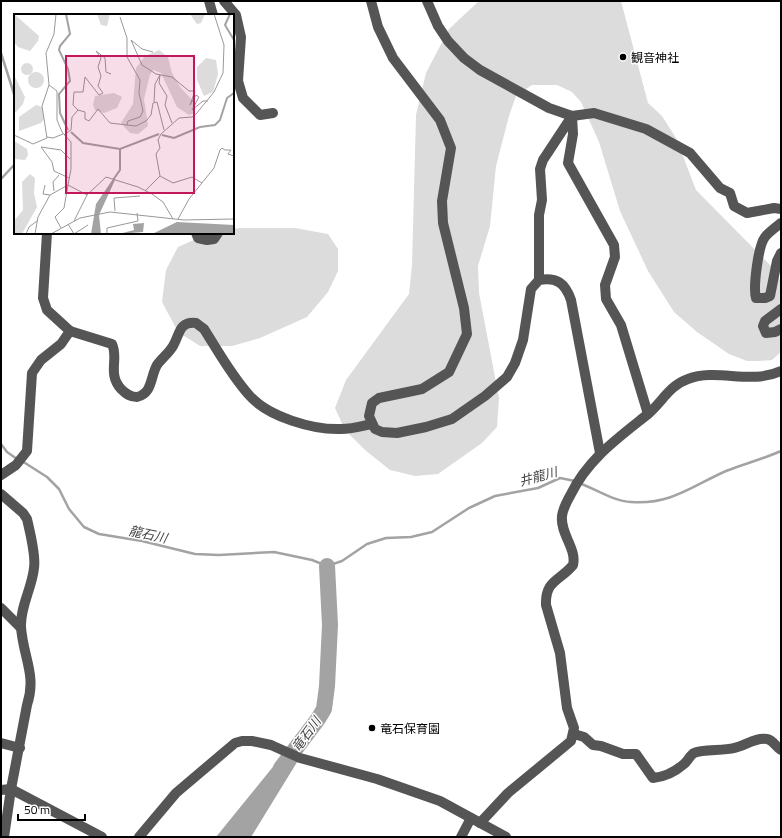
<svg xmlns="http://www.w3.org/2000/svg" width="782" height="838" font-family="'Titillium Web','Noto Sans JP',sans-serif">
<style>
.green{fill:#dcdcdc}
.water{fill:#a3a3a3}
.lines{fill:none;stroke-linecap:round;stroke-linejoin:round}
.stream{stroke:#a3a3a3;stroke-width:2.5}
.river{stroke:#a3a3a3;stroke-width:16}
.minor{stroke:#555;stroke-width:10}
.poi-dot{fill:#000;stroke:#fff;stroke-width:1.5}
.labels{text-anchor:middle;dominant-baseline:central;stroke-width:3;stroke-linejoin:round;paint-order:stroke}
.poi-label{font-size:12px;fill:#000;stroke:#fff;text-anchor:start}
.water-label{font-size:13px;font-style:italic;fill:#444;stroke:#fff}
.inset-river{fill:none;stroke:#a3a3a3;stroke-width:2}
.inset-road{fill:none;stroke:#999;stroke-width:1}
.view{fill:#c2185b;fill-opacity:0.15;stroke:#c2185b;stroke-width:2}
.inset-edge{fill:none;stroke:#000;stroke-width:2}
</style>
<rect width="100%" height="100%" fill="#fff"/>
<g class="green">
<polygon points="479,1 621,1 648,103 662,116 676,138 696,190 773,268 781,282 781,352 772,360 759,361 747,361 729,354 697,332 674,312 648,271 620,211 599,142 581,102 572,92 557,85 532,85 516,96 509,116 496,166 490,226 478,266 479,293 499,398 497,427 482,443 438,474 415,476 390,470 365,450 345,430 335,408 346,380 409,294 412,265 416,115 426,73 449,29"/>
<polygon points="240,228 295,228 328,234 338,249 338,271 328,292 307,317 260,338 232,346 200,346 178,332 162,302 166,270 178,247 203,236 215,233 233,233 233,229"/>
</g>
<polygon class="water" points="285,752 299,759 251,837 216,837"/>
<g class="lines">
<g class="stream">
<polyline points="1,53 15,97"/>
<polyline points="1,179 15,164"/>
<polyline points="1,444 7,452 17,459"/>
<polyline points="22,461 47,477 59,489 69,509 84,527 99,534 142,541 195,554 219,555 274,552 312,560 327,566 342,561 367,544 386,538 411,537 432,532 469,508 495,496 538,488 560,478 575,481"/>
<path d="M 579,483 C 596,489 613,501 631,502 C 671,505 692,486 726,471 C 744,464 763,459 781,451"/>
</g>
<polyline class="river" points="281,768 318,719 324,709 327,686 330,625 327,566"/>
<g class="minor">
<polyline points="209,1 213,15"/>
<polyline points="224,1 236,15 241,37 238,81 243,98 260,115 273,113"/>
<path d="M 371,1 L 378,27 L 393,58 L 440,120 L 451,148 L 442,201 L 443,223 L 464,308 L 467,334 L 449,372 L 422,389 L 379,398 L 372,403 L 369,416 L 375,429 L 382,432 L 397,433 L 426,427 L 452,419 L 485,396 L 507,377 L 515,363 L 523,340 L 531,289 L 539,280 C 557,277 565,283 571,300 L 600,453"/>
<polyline points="427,1 438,26 448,41 464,58 480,70 549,108 572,116 594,113 646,129 690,153 720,188 730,193 734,206 747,213 774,208 781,209"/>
<polyline points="572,116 573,134 568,163 614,245 615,257 605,285 606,299 621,325 648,414"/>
<path d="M 781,223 C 776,227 769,232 765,237 C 758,246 753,288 756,298 L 765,298 L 770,296 L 777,261 L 781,253"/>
<polyline points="196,233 198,238 207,240 214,239 218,233"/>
<polyline points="539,280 539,215 542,200 540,169 543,160 572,116"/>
<polyline points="781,309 765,321 763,326 766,333 775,332 781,329"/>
<path d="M 70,331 L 112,344 C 119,359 107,373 121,389 C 126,394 130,397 137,397 C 153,393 150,377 157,365 C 162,358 169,353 173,346 C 180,334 179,321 196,323 L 204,329 C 218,351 231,375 249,395 C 268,417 313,430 341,429 C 351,429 362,426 371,424"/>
<polyline points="1,475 16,465 27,451 32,373 41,360 61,344 70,331 47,310 43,298 47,233"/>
<path d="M 1,494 L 23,513 L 27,519 C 30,532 36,555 34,568 C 32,588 20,607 21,627 C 23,657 37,675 27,705 L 11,789 L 102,837"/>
<polyline points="1,608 21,628"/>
<path d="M 574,734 L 584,737 L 593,745 L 601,746 L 623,754 L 636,754 L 653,778 C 664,777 676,771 684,764 C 688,761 690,755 694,753 C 702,749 724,751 734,748 C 745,746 755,737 767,739 C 773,740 776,747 781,750"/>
<polyline points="1,743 20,748"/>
<polyline points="1,790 11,789 4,837"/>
<path d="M 480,823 L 508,793 L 571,741 L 574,728 L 567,708 L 560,653 L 546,605 C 545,580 560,581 573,565 C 577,549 560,534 562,516 C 563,508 567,501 571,494 C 588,459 618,438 648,414 C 662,402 670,385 688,379 C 717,368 751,385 781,371"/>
<polyline points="139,837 176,793 235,743 242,741 252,741 271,745 300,758 377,779 440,801 506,837"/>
<polyline points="461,837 471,818"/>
</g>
</g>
<g class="poi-dot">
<circle cx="623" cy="57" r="4"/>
<circle cx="372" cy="728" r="4"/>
</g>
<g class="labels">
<g class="poi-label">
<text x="631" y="57">観音神社</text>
<text x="380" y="728">竜石保育園</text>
</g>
<g class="water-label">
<text transform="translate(538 476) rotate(-15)">井龍川</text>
<text transform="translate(148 534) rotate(12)">龍石川</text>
<text transform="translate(306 734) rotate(-54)">竜石川</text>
</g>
</g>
<g transform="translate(14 14)">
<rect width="220" height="220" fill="#fff"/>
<path d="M 0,0 L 25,22 L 24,27 L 16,37 L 4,33 L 0,28 ZM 83,0 L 96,0 L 93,12 L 87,11 ZM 176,0 L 191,0 L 187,9 L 183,10 ZM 145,36 L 154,43 L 158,59 L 166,73 L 181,89 L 181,99 L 175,101 L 163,93 L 147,59 L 139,56 L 136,61 L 130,85 L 134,112 L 124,120 L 116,119 L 107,109 L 119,90 L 122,54 L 131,42 ZM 192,44 L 202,46 L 204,60 L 199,78 L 190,82 L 183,66 L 183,53 ZM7 55a6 6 0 1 1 12 0a6 6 0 1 1-12 0ZM14 66a8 8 0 1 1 16 0a8 8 0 1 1-16 0ZM 0,61 L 11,83 L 9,90 L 2,98 L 0,97 ZM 100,79 L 108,83 L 103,94 L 90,99 L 81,96 L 79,91 L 81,82 ZM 22,91 L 28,93 L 30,105 L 27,109 L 5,117 L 5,103 ZM 0,127 L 13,135 L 14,141 L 11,146 L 0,145 ZM 16,160 L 21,164 L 20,179 L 23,193 L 8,220 L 0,220 L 0,207 L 9,196 L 8,168 Z" fill="#dcdcdc"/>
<path d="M 99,165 L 101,166 L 85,201 L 87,220 L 77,220 L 82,190 ZM 163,208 L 220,211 L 220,220 L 138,220 ZM 119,210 L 130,209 L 129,218 L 105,220 L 120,216 Z" fill="#a3a3a3"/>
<path class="inset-river" d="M 52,0 L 56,20 L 46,32 L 45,36 L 54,55 L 56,67 L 45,80 L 46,99 L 54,116M 216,0 L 211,11 L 220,26M 57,118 L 69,129 L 106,135 L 145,120M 148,121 L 160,124 L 186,113 L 201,111 L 206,106 L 213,84 L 220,79M 99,166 L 106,156 L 106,135"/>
<path class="inset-road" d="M 106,3 L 113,24 L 113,43 L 126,66 L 125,79 L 129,97 L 126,103 L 114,107 L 113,111 L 122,112 L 132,107 L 137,101 L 139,89 L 143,88 L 150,116M 139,38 L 128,35 L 117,26 L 128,51 L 142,60 L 158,63 L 175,77 L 181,77 L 176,91 L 182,81 L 185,83 L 178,96 L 189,87 L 194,87M 146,61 L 145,69 L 153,82 L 151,91 L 158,109M 35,71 L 43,77 L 43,106 L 48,118 L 57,128 L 57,155 L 54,171 L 73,181M 140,88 L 141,70 L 146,61M 64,96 L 71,98 L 71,105 L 75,107 L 84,95 L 96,109 L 113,111M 0,121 L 19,130 L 33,124 L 28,92 L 35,71 L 32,39 L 40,20 L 42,0M 50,121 L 57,116 L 58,103 L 64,96 L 59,91 L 60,78 L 69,78 L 71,63 L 85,81 L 89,79 L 84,72 L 87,62 L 84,53 L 87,44 L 82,37 L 91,44 L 92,58 L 97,60M 33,123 L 39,124 L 49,120M 27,133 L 38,148 L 40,157 L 55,164M 27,133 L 47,136 L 56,145M 146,162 L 159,169 L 178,163 L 188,169M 31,171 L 29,180 L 36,181 L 54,171 L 50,194 L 41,203 L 47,214M 40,177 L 39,168 L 45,161M 131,177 L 146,162 L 142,140 L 146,134 L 144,126 L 147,120 L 165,104 L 178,103 L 182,100 L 200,78 L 209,59 L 210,31 L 200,0M 101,197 L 100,184 L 126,182M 164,205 L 175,185 L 200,154 L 206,136 L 208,134 L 211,136 L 217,136 L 214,140 L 220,142M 60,207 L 73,181 L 92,163 L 124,173 L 138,180 L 149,188 L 159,205M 54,210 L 60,220 L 74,211M 12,220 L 15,213 L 23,207M 21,220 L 24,203 L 36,181M 37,220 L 66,204 L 96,198 L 170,206 L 220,205M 93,220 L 93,214 L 124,207 L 123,199"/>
<path class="view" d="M 52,42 L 180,42 L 180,179 L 52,179 Z"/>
<rect width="220" height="220" class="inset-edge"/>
</g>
<rect width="782" height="838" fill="none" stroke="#000000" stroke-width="4"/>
<path d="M18 814v6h67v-6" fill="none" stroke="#000000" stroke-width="2"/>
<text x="24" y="814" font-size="12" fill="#000000" stroke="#ffffff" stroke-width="3" paint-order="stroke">50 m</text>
</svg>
